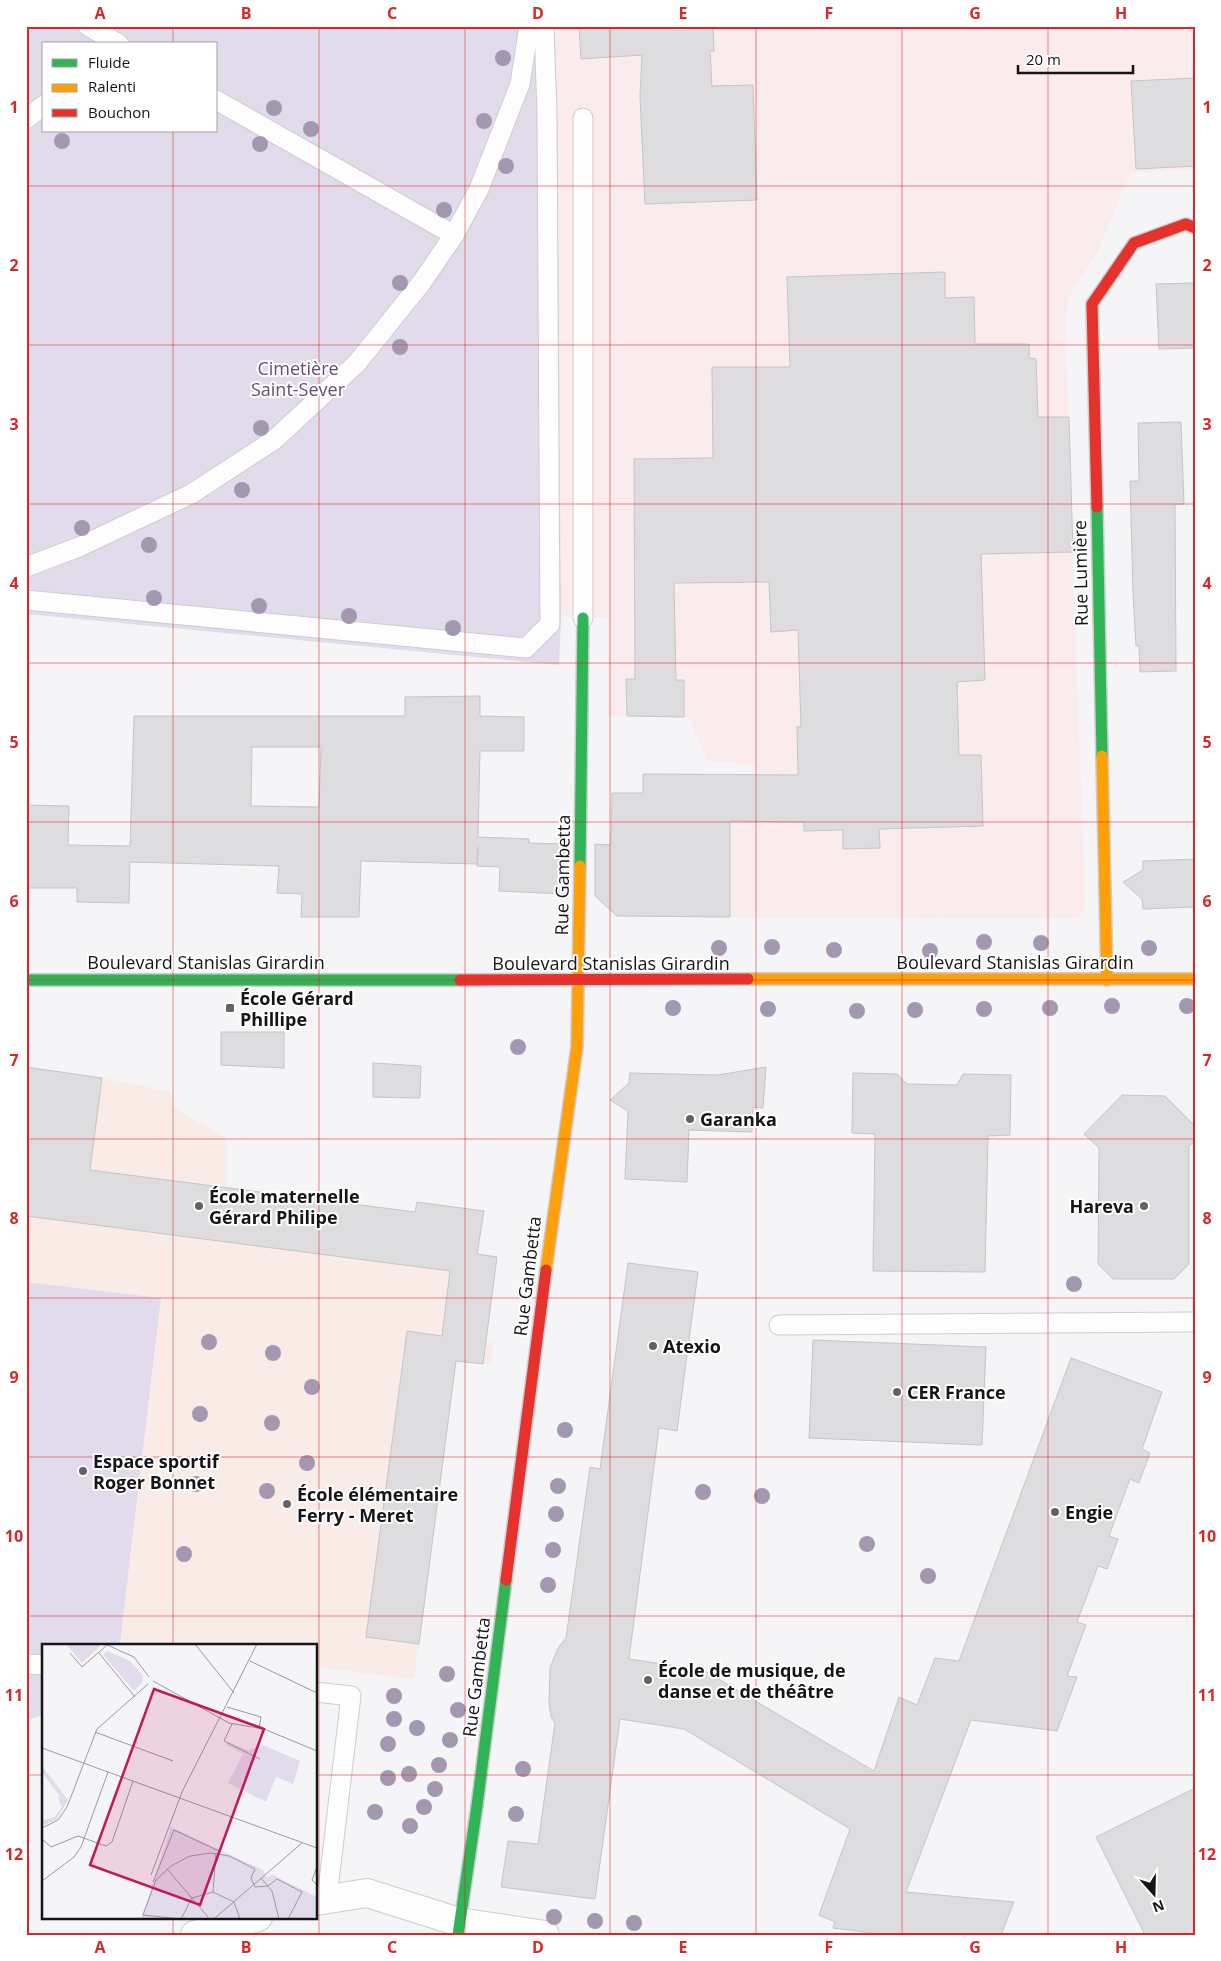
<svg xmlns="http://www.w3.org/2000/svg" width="1221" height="1961" font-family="'Open Sans',sans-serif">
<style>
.industrial{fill:#faebec}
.education{fill:#f9ece6}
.green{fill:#e2dbeb;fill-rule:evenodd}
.building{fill:#dddcde;stroke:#c6c5c7;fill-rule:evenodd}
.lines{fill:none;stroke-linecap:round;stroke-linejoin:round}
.lane-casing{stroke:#cdccce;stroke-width:21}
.street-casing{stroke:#cdccce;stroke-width:30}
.fast-casing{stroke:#cdccce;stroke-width:14}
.slow-casing{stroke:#cdccce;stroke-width:14}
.jam-casing{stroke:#cdccce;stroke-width:14}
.lane{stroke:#fefdfe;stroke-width:19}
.street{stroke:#fefdfe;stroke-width:28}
.fast{stroke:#30b455;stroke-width:11}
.slow{stroke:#ff9f0a;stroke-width:11}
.jam{stroke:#e5322d;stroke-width:11}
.tree{fill:#a498b1}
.grid{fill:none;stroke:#d62828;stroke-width:1;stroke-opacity:0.55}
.poi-dot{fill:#636265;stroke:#fff;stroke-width:2}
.labels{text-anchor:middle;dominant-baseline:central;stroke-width:4;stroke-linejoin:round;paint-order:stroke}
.park-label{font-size:18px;fill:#624d77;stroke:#fff}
.street-label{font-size:18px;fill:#151416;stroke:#fff}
.poi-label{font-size:18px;font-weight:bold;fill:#151416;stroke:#fff;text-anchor:start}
.inset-road{fill:none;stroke:#9b9a9d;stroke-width:1}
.view{fill:#c2185b;fill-opacity:0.15;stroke:#c2185b;stroke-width:2.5}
.inset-edge{fill:none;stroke:#151416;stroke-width:2.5}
.neatline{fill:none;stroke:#d62828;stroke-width:2}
.grid-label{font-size:16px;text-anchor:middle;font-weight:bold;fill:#d62828}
</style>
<rect width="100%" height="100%" fill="#f5f4f7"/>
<polygon class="industrial" points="553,26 1195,26 1195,169 1130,173 1098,251 1068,298 1065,326 1085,908 1078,918 700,917 699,820 755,775 754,764 708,761 690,720 684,717 608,716 608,618 561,616 557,99"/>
<polygon class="education" points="26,1067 102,1078 171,1092 173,1107 226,1138 226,1187 415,1212 417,1202 484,1211 477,1254 497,1257 486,1342 493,1343 491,1365 456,1361 414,1679 316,1667 316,1645 120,1644 161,1298 26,1282"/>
<g class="green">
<path d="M 26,26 L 553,26 L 557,99 L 561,616 L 559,665 L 26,614 ZM 44,44 L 216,44 L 216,131 L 44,131 Z"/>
<polygon points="26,1282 161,1298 120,1643 128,1645 44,1645 44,1714 26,1721"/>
</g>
<g class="building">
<polygon points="579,26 713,26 714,51 710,51 712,86 753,85 757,200 645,204 640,97 642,55 581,59"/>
<polygon points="1195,78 1195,166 1136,169 1131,81"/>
<polygon points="945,272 945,298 974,297 975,344 1029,344 1029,358 1036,359 1038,417 1069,417 1073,552 981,554 985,680 957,682 959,755 981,755 983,826 879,829 880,848 843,849 843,830 804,831 804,822 730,821 730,917 617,916 595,896 595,844 611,845 612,793 643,793 643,774 798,775 797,727 801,727 798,630 771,632 769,582 674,583 676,680 684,680 684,717 627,716 626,679 635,679 634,459 713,458 712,367 790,367 787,277"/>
<polygon points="1195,283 1195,348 1159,349 1156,284"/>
<polygon points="1181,422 1184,504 1175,504 1176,671 1140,672 1139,645 1136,646 1133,593 1130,481 1139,481 1138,423"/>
<path d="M 480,696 L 480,716 L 524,717 L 524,751 L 480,751 L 478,837 L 529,839 L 529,843 L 564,844 L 564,894 L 499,891 L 500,867 L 477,866 L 478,847 L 477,864 L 361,861 L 359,917 L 301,917 L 302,894 L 277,893 L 279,866 L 130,862 L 129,903 L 77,902 L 77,888 L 26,888 L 26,805 L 69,806 L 68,845 L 130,846 L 134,716 L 405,716 L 405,697 ZM 252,747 L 321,747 L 319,807 L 251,806 Z"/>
<polygon points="1195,859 1195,907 1143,909 1142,899 1123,882 1143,870 1143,861"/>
<polygon points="221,1032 284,1032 284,1068 221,1065"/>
<polygon points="373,1063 421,1066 420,1098 373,1097"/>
<polygon points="26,1067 102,1078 90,1170 415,1212 417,1202 484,1211 477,1254 497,1257 483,1364 456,1361 419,1644 366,1637 407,1331 442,1336 450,1271 26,1216"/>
<polygon points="766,1067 763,1108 753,1107 752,1132 689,1130 687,1182 625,1179 628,1111 610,1100 629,1083 630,1073 718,1075"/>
<polygon points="853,1073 897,1074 907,1084 957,1085 963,1074 1011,1075 1010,1135 988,1136 985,1272 873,1271 875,1134 852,1133"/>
<polygon points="1122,1095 1165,1096 1195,1126 1195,1141 1189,1146 1189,1264 1174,1279 1113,1279 1098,1264 1099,1148 1084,1134"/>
<polygon points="628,1263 698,1272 677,1431 659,1428 629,1659 703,1670 874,1771 899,1697 917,1705 935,1658 959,1661 1071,1358 1162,1392 1142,1449 1150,1453 1139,1483 1130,1479 1109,1536 1118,1539 1107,1569 1098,1566 1077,1622 1086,1625 1067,1676 1077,1677 1057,1731 971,1720 906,1892 1014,1902 1001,1935 888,1935 833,1928 835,1922 819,1915 850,1829 684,1729 620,1719 595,1899 501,1887 508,1841 538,1844 555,1723 551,1717 549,1703 550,1668 558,1648 566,1638 590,1467 600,1469"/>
<polygon points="813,1340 986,1347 982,1445 809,1438"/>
<polygon points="1195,1788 1195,1935 1145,1935 1096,1837"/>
</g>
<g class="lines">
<defs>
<g id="lane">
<polyline points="88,26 119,44"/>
<polyline points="216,100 454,235"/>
<polyline points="583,118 583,618"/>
<polyline points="26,119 44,105"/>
<polyline points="26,567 79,547 191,494 274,440 357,363 422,282 454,235 479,189 520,84 529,26"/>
<polyline points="26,600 526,648 550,624 547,114 544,26"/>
<polyline points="779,1325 1195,1322"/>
<polyline points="26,1664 44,1665"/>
<polyline points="316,1692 351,1696 327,1898"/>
</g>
<g id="street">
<polyline points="316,1901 367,1893 459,1922 545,1935"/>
<polyline points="195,1935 258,1917"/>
</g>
<g id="fast">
<polyline points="1097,507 1102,756"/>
<polyline points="580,866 583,618"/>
<polyline points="26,980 460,980"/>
<polyline points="458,1935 477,1806 506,1580"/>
</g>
<g id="slow">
<polyline points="1102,756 1107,980"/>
<polyline points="748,979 1195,979"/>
<polyline points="546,1270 577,1047 580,866"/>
</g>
<g id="jam">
<polyline points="1097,507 1092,304 1134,243 1186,224 1195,228"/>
<polyline points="460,980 748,979"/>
<polyline points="506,1580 546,1270"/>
</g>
</defs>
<use href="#lane" class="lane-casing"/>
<use href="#street" class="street-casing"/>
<use href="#fast" class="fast-casing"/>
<use href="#slow" class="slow-casing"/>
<use href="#jam" class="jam-casing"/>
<use href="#lane" class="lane"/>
<use href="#street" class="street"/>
<use href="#fast" class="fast"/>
<use href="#slow" class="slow"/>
<use href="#jam" class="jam"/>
</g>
<g class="tree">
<circle cx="503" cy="58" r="8"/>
<circle cx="274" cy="108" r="8"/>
<circle cx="484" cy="121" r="8"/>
<circle cx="311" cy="129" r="8"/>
<circle cx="62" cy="141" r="8"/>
<circle cx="260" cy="144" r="8"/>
<circle cx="506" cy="166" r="8"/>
<circle cx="444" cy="210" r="8"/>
<circle cx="400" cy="283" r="8"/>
<circle cx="400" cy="347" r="8"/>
<circle cx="261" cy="428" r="8"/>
<circle cx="242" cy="490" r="8"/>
<circle cx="82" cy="528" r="8"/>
<circle cx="149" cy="545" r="8"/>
<circle cx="154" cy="598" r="8"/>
<circle cx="259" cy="606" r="8"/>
<circle cx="349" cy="616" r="8"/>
<circle cx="453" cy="628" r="8"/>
<circle cx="984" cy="942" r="8"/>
<circle cx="1041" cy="943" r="8"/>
<circle cx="772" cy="947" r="8"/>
<circle cx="719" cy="948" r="8"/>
<circle cx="1149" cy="948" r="8"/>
<circle cx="834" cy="950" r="8"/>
<circle cx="930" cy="951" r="8"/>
<circle cx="1112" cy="1006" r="8"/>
<circle cx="1187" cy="1006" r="8"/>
<circle cx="673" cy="1008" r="8"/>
<circle cx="1050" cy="1008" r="8"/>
<circle cx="768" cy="1009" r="8"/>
<circle cx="984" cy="1009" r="8"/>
<circle cx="915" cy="1010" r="8"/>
<circle cx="857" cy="1011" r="8"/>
<circle cx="518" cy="1047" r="8"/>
<circle cx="1074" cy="1284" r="8"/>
<circle cx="209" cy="1342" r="8"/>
<circle cx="273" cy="1353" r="8"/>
<circle cx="312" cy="1387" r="8"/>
<circle cx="200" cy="1414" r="8"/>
<circle cx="272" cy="1423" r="8"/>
<circle cx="565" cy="1430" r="8"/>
<circle cx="307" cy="1463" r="8"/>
<circle cx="196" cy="1484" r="8"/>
<circle cx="558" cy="1486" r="8"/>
<circle cx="267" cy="1491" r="8"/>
<circle cx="703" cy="1492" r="8"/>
<circle cx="762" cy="1496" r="8"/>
<circle cx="556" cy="1514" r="8"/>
<circle cx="867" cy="1544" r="8"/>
<circle cx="553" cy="1550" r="8"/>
<circle cx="184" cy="1554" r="8"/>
<circle cx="928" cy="1576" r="8"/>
<circle cx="548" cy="1585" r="8"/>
<circle cx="447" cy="1674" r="8"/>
<circle cx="394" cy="1696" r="8"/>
<circle cx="458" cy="1710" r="8"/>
<circle cx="394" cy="1719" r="8"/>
<circle cx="417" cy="1728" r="8"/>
<circle cx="450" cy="1740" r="8"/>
<circle cx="388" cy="1744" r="8"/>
<circle cx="439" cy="1765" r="8"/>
<circle cx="523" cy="1769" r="8"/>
<circle cx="409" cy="1774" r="8"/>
<circle cx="388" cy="1778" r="8"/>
<circle cx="435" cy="1789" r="8"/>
<circle cx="424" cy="1807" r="8"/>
<circle cx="375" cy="1812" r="8"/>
<circle cx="516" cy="1814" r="8"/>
<circle cx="410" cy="1826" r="8"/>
<circle cx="554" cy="1917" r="8"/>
<circle cx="595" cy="1921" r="8"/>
<circle cx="634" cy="1923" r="8"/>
</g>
<path class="grid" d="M 173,26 L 173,44M 319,26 L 319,1935M 465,26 L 465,1935M 610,26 L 610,1935M 756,26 L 756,1935M 902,26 L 902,1935M 1048,26 L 1048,1935M 173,131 L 173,1645M 26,186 L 1195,186M 26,345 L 1195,345M 26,504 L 1195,504M 26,663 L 1195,663M 26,822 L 1195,822M 26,980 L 1195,980M 26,1139 L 1195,1139M 26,1298 L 1195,1298M 26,1457 L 1195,1457M 26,1616 L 1195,1616M 26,1775 L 44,1775M 316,1775 L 1195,1775M 173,1917 L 173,1935"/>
<g class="poi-dot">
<rect x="225" y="1003" width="10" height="10" rx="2.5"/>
<circle cx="690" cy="1119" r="5"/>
<circle cx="199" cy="1206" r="5"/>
<circle cx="1144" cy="1206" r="5"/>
<circle cx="653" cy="1346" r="5"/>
<circle cx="897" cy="1392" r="5"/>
<circle cx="83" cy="1471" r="5"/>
<circle cx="287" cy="1504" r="5"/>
<circle cx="1055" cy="1512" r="5"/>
<circle cx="648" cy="1680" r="5"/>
</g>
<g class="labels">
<g class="park-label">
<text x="298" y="368">Cimetière<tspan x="298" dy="21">Saint-Sever</tspan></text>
</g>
<g class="street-label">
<text transform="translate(1080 573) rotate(-91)">Rue Lumière</text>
<text transform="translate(562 875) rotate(-89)">Rue Gambetta</text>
<text x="206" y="962">Boulevard Stanislas Girardin</text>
<text x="1015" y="962">Boulevard Stanislas Girardin</text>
<text x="611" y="963">Boulevard Stanislas Girardin</text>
<text transform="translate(527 1276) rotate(-83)">Rue Gambetta</text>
<text transform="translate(476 1677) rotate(-83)">Rue Gambetta</text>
</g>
<g class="poi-label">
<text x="240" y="998">École Gérard<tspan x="240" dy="21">Phillipe</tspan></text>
<text x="700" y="1119">Garanka</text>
<text x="209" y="1196">École maternelle<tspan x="209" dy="21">Gérard Philipe</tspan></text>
<text x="1134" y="1206" text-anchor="end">Hareva</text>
<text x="663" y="1346">Atexio</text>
<text x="907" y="1392">CER France</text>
<text x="93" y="1461">Espace sportif<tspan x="93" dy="21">Roger Bonnet</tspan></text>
<text x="297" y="1494">École élémentaire<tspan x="297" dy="21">Ferry - Meret</tspan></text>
<text x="1065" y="1512">Engie</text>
<text x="658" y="1670">École de musique, de<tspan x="658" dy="21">danse et de théâtre</tspan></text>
</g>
</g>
<g transform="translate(42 1644)">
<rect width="275" height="275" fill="#f5f4f7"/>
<path d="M 24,0 L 53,0 L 58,2 L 40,19 ZM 65,7 L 88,17 L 101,32 L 100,39 L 92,47 L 61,11 ZM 186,98 L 206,106 L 221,101 L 258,117 L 251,140 L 234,133 L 224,158 L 186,139 L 201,110 L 184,101 ZM 0,122 L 26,156 L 15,175 L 3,181 L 0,177 L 12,173 L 20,163 L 16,154 L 18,152 L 0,129 ZM 129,183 L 221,226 L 224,233 L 231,231 L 275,253 L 275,275 L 99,275 Z" fill="#e2dbeb"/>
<path class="inset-road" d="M 63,0 L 92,13 L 107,33M 153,0 L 192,49M 28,9 L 40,23 L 65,1M 57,9 L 93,53M 208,17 L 275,49M 111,37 L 187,79 L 222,85 L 275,107M 185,63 L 219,73 L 217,84M 190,80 L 182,97 L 218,115M 53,88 L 131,117M 0,104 L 275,204M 0,184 L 16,176 L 25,163 L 55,85 L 106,40M 0,195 L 9,203 L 36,192 L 64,202 L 70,198 L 91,137M 275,223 L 270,236 L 275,241M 125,225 L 166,273M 109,231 L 140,148 L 215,0M 219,234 L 230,247 L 237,275M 0,237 L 32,213 L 39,203 L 66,128M 111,238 L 132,186 L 179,208M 226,242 L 235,235 L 260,248 L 246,275M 171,248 L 174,209M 173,274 L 260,199M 139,275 L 101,271 L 114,236 L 129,222 L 148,212 L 169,209 L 187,212 L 213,225 L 209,234 L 213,243 L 226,242M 139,275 L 150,254 L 171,248 L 192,258 L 198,275"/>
<path class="view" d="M 112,45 L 222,85 L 158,261 L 48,221 Z"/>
<rect width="275" height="275" class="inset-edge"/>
</g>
<rect width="1221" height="1961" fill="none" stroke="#ffffff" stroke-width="55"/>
<rect x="42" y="42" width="175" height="90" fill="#ffffff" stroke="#a1a1a2"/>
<rect x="52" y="59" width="25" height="8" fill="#30b455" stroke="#a1a1a2"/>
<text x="88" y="68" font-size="15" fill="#151416">Fluide</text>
<rect x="52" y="84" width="25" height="8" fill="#ff9f0a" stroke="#a1a1a2"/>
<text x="88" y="92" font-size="15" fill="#151416">Ralenti</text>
<rect x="52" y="109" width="25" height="8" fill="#e5322d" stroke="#a1a1a2"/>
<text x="88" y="118" font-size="15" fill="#151416">Bouchon</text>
<g transform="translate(1154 1894) rotate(160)" stroke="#ffffff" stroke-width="4" paint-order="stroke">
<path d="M0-4L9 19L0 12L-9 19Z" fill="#151416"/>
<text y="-8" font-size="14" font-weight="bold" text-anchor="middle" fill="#151416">N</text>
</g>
<path d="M1018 65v8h115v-8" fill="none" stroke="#151416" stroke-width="2.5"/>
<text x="1026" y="65" font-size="15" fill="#151416" stroke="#ffffff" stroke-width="4" paint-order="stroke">20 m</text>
<rect x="28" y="28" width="1166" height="1906" class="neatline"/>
<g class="grid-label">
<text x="100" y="19">A</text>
<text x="246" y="19">B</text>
<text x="392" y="19">C</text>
<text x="538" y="19">D</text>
<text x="683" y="19">E</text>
<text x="829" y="19">F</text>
<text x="975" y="19">G</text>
<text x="1121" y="19">H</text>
<text x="14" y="113">1</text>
<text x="1207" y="113">1</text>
<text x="14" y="271">2</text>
<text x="1207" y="271">2</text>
<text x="14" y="430">3</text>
<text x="1207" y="430">3</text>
<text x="14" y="589">4</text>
<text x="1207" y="589">4</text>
<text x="14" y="748">5</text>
<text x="1207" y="748">5</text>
<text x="14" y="907">6</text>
<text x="1207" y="907">6</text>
<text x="14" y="1066">7</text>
<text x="1207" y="1066">7</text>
<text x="14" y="1224">8</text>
<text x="1207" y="1224">8</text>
<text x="14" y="1383">9</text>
<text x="1207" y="1383">9</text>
<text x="14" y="1542">10</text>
<text x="1207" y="1542">10</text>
<text x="14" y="1701">11</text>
<text x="1207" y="1701">11</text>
<text x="14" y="1860">12</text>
<text x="1207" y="1860">12</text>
<text x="100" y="1953">A</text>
<text x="246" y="1953">B</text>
<text x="392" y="1953">C</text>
<text x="538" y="1953">D</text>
<text x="683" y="1953">E</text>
<text x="829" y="1953">F</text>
<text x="975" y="1953">G</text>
<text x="1121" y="1953">H</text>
</g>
</svg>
